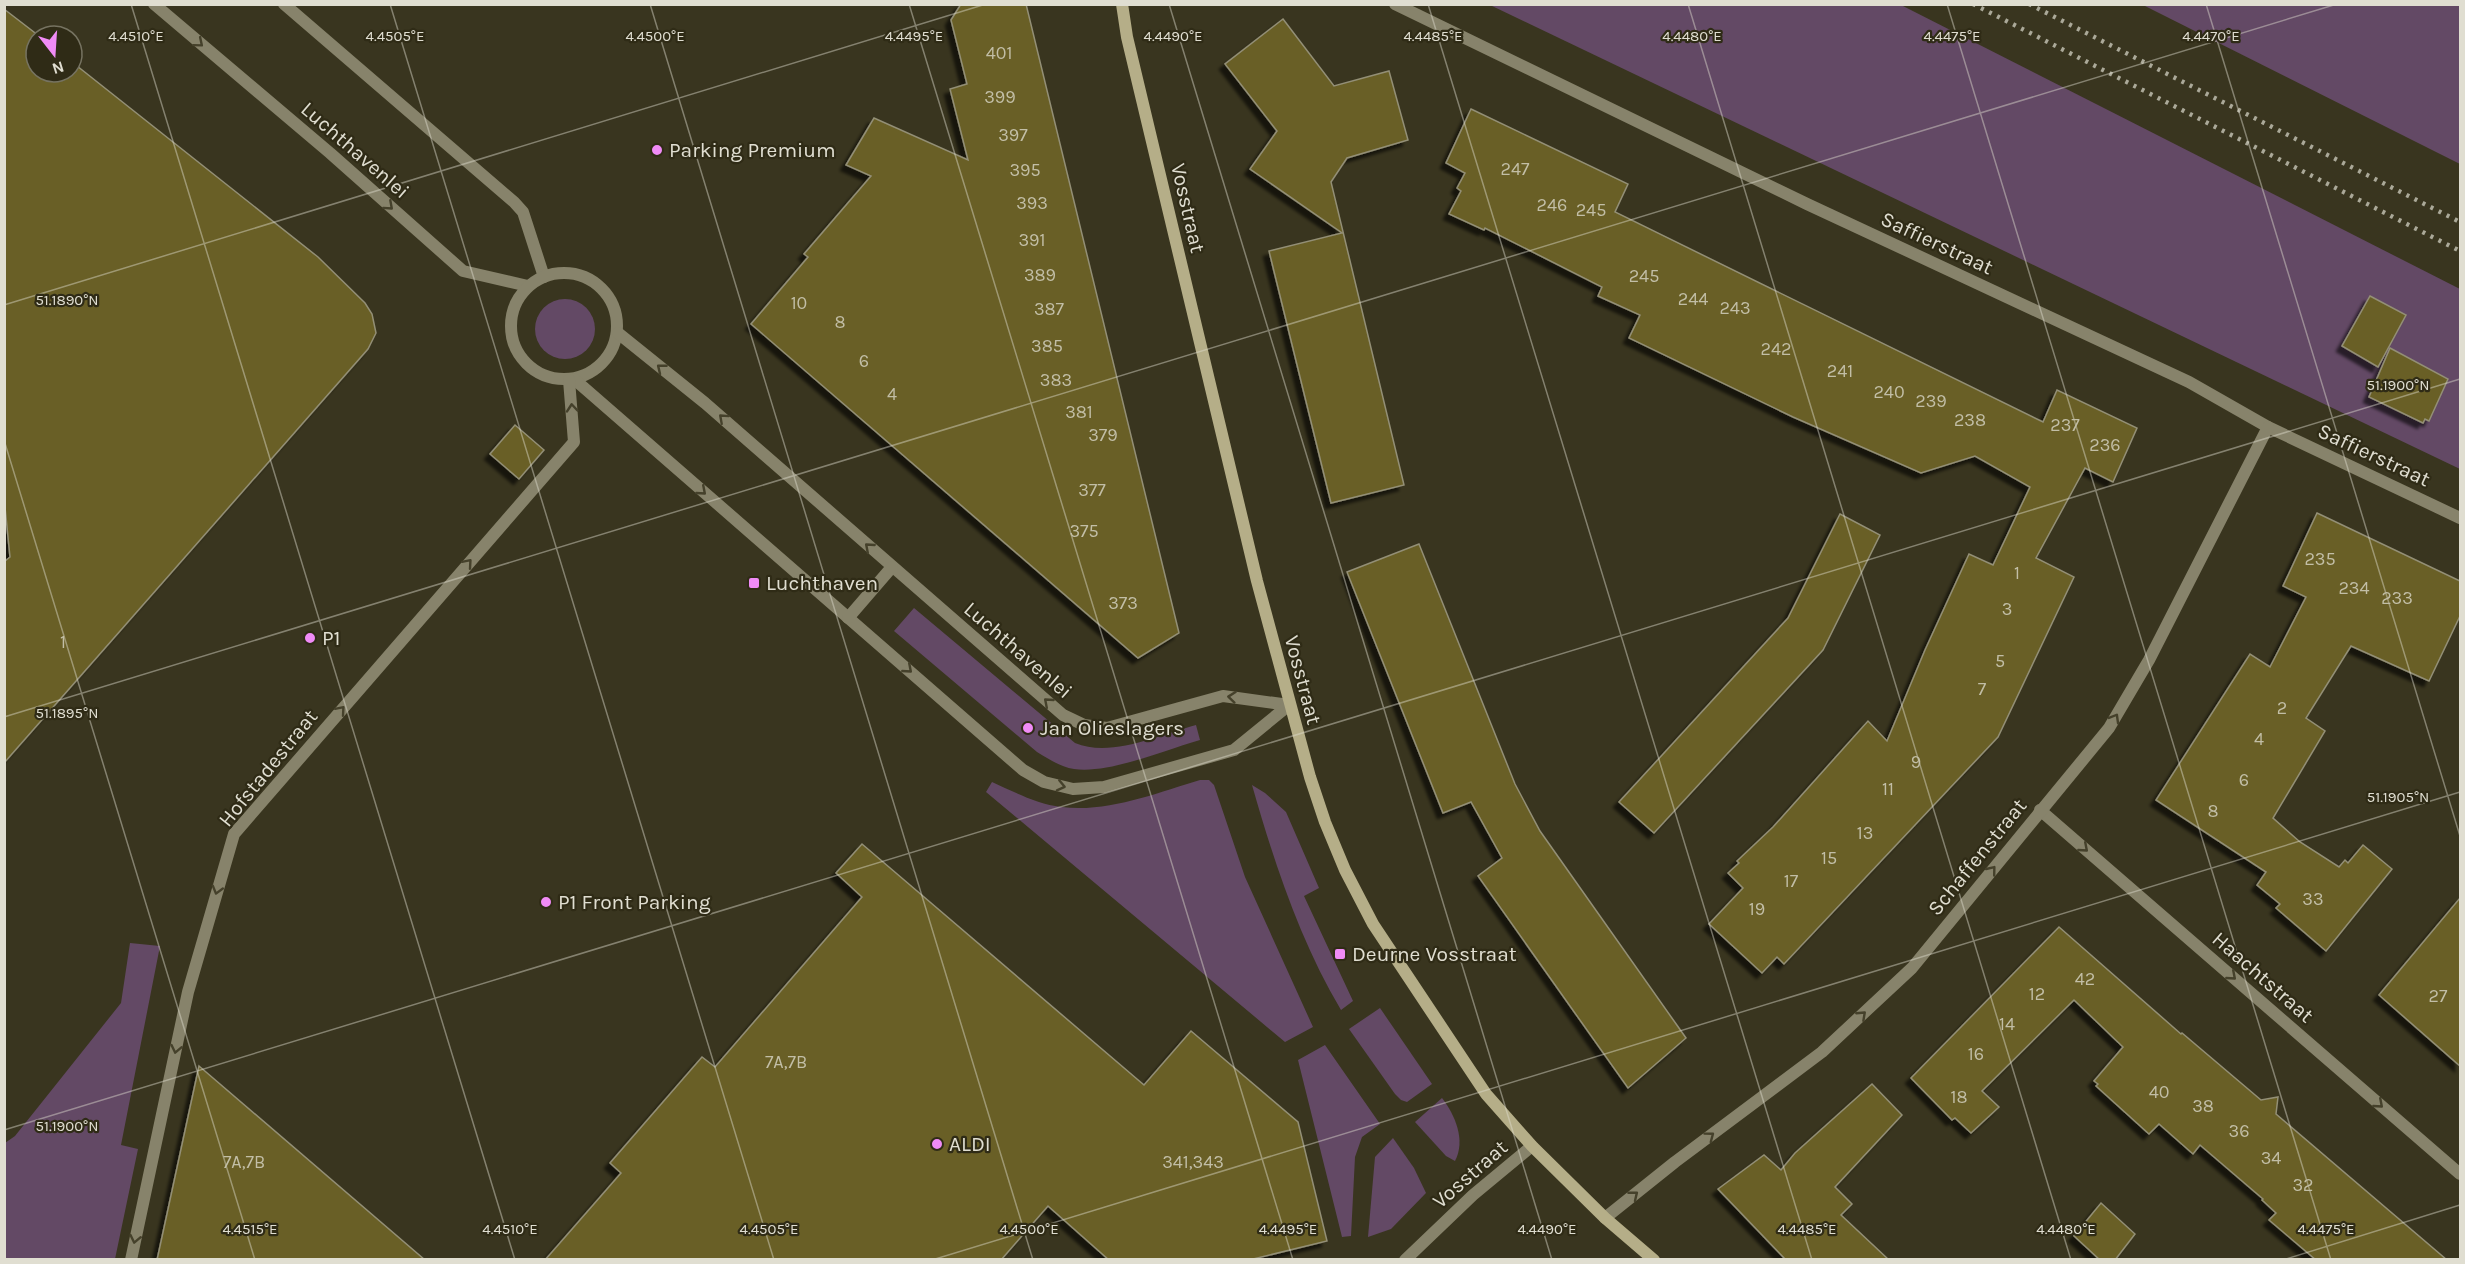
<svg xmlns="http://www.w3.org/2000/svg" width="2465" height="1264" font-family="Karla,sans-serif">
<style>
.green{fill:#634965}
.building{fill:#695f25;stroke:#938f76;stroke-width:1.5;filter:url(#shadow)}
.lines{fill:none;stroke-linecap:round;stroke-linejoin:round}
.street{stroke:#87836b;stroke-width:12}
.secondary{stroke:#b5ae88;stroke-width:12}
.rail{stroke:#aba999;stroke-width:4.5;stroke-dasharray:3 6;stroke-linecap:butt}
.oneway{stroke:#45412b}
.ticks{fill:none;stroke:#e0ded1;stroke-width:1.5;stroke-opacity:0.45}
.poi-dot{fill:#f08bf6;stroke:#2f2b16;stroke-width:2}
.labels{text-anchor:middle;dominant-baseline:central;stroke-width:4.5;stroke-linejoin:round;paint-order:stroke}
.number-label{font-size:18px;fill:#c2bea6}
.street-label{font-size:21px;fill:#e0ded1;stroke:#2f2b16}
.poi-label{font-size:21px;fill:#e0ded1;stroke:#2f2b16;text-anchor:start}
.ticks-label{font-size:15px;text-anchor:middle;fill:#e0ded1;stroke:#2f2b16;stroke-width:4.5;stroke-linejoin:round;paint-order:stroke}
</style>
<defs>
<filter id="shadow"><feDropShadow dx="-5.5" dy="5.5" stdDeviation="1.5" flood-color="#0009"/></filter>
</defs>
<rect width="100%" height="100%" fill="#39351f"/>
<g class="green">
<polygon points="1490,5 1901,5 2460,289 2460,469"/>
<polygon points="2143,5 2460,5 2460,164"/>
<circle cx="565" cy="329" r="30"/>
<path d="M 914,608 L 1075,743 C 1111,758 1159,735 1196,725 L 1200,740 C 1165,750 1109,774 1074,769 C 1060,767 1049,759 1037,752 L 894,631 Z"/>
<path d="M 1200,780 L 1209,780 L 1214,785 L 1245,877 L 1313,1027 L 1285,1042 L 986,792 L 992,782 C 1014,792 1037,804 1061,807 C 1108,813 1156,793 1200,780 Z"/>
<path d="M 1252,785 L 1265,793 L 1286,812 L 1319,888 L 1304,896 L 1353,1001 L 1341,1010 C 1300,941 1274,862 1252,785 Z"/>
<polygon points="130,943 160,946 121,1145 138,1149 115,1259 5,1259 5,1143 15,1136 121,1003"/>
<polygon points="1380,1008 1432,1084 1407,1102 1401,1100 1395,1094 1349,1029"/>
<polygon points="1325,1045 1380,1124 1362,1137 1355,1157 1351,1236 1342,1237 1298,1060"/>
<path d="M 1442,1098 C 1455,1115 1466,1140 1455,1161 L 1446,1156 L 1415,1122 Z"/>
<polygon points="1393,1138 1414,1168 1426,1193 1391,1229 1368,1237 1375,1157"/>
</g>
<g class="building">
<polygon points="961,4 1026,4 1179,633 1138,658 751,324 808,257 804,254 871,176 846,165 874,118 968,160 950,89 967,84 951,20"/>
<polygon points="4,9 39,36 36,36 36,72 72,72 72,62 318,257 365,303 372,314 376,333 368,349 4,763 4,562 10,557 4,497"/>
<polygon points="1283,19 1334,86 1389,71 1408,140 1347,158 1331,182 1404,485 1331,503 1269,251 1342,233 1250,169 1277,131 1225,64"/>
<polygon points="1471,109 1628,184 1615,212 2043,422 2057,390 2137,428 2113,482 2085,468 2036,558 2074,577 1998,737 1784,964 1777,957 1762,973 1709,924 1743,888 1728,873 1739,863 1737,861 1773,827 1868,721 1887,741 1925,650 1969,554 1993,565 2030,487 1975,456 1921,473 1793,417 1629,338 1640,315 1598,296 1602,287 1485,228 1484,230 1449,214 1461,191 1457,188 1465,173 1446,163"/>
<polygon points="2370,296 2406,315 2378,367 2342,346"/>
<polygon points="2390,348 2448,379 2429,421 2425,419 2423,423 2369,397"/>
<polygon points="515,425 544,450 519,479 490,454"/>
<polygon points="2317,513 2460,581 2460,616 2429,681 2351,646 2306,718 2325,731 2273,818 2300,842 2339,867 2345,860 2348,863 2363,845 2392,869 2326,951 2276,908 2280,904 2257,885 2266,872 2156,800 2250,654 2270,667 2306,597 2283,586"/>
<polygon points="1840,514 1880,535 1823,650 1654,833 1619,802 1788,618"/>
<polygon points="1419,544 1515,784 1540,831 1686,1038 1628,1088 1478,876 1502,858 1471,802 1443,813 1347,572"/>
<polygon points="862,844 1144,1085 1191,1031 1298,1122 1327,1241 1249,1260 1109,1260 1048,1206 1001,1260 545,1260 621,1173 610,1163 702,1057 715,1067 862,897 836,873"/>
<polygon points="2460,898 2460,1066 2379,995"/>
<polygon points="2059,927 2181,1034 2182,1033 2261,1100 2278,1097 2276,1114 2447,1260 2316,1260 2269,1220 2276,1213 2262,1200 2263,1199 2200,1145 2193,1154 2159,1124 2149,1134 2096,1086 2098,1084 2094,1081 2123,1047 2074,1000 1982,1091 1999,1107 1971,1133 1955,1118 1952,1120 1911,1078"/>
<polygon points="199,1066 425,1260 157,1260"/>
<polygon points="1872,1084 1902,1115 1835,1187 1852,1204 1841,1215 1889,1260 1786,1260 1718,1189 1764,1155 1781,1170 1795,1153"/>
<polygon points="2101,1203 2135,1234 2115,1260 2100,1260 2074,1236"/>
</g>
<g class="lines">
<g class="street">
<polyline points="154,4 330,153 463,271 528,286"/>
<polyline points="284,4 514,202 523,212 544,277"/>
<polyline points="1395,4 1807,204 2189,382 2268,427 2460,518"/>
<circle cx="564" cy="326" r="53"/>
<polyline points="618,333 705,403 1063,715 1084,725 1107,728 1223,696 1289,705"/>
<polyline points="574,379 1023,770 1044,782 1073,789 1104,787 1234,750 1289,705"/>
<polyline points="848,618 892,567"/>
<polyline points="2040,810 2460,1174"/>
<polyline points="1605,1218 1675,1162 1822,1052 1912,968 2109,728 2149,660 2268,427"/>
<polyline points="131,1260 188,992 234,834 574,442 569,380"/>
<polyline points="1405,1260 1473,1195 1532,1146"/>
</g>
<polyline class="secondary" points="1122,4 1127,37 1257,581 1310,777 1325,822 1345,870 1373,924 1486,1094 1532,1146 1605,1218 1654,1260"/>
<g class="rail">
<polyline points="1973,4 2460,251"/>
<polyline points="2029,4 2460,222"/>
</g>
</g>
<defs><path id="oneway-chevron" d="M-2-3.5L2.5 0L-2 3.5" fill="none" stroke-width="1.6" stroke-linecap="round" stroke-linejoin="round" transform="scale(1.5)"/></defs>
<g class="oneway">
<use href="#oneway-chevron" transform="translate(199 43) rotate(40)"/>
<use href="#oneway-chevron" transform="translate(389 206) rotate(42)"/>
<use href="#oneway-chevron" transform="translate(661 368) rotate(-141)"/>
<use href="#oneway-chevron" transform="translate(572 408) rotate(-95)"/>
<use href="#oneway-chevron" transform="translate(723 418) rotate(-138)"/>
<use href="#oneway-chevron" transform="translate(702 491) rotate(41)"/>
<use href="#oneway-chevron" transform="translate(869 547) rotate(-139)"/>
<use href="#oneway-chevron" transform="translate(468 563) rotate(-49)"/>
<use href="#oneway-chevron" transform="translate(908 669) rotate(41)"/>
<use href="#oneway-chevron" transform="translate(1232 697) rotate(-174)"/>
<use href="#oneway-chevron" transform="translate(1048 702) rotate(-139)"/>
<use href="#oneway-chevron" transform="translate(341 710) rotate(-49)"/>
<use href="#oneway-chevron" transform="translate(2115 718) rotate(-60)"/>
<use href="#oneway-chevron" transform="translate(1061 786) rotate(13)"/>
<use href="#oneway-chevron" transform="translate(2084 848) rotate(41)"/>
<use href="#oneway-chevron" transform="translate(1992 870) rotate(-51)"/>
<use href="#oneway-chevron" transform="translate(217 890) rotate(106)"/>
<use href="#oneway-chevron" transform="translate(2232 976) rotate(41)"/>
<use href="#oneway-chevron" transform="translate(1862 1015) rotate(-43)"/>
<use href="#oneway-chevron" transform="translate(176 1049) rotate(102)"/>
<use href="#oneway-chevron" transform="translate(2379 1104) rotate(41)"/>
<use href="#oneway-chevron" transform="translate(1710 1136) rotate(-37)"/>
<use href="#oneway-chevron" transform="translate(1634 1195) rotate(-39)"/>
<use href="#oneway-chevron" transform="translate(135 1239) rotate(102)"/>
</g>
<path class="ticks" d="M 131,4 L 515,1260M 390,4 L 774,1260M 650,4 L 1033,1260M 909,4 L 1293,1260M 1169,4 L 1552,1260M 1428,4 L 1812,1260M 1688,4 L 2071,1260M 1947,4 L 2331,1260M 2206,4 L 2460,836M 4,305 L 986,4M 4,440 L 255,1260M 4,717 L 2337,4M 4,1130 L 2460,379M 932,1260 L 2460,792M 2283,1260 L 2460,1205"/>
<g class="poi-dot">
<circle cx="657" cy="150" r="6"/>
<rect x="748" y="577" width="12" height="12" rx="3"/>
<circle cx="310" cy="638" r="6"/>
<circle cx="1028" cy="728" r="6"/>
<circle cx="546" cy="902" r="6"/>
<rect x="1334" y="948" width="12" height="12" rx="3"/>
<circle cx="937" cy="1144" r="6"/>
</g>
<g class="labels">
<g class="number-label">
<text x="999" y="53">401</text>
<text x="1000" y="97">399</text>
<text x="1013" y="135">397</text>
<text x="1515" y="169">247</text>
<text x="1025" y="170">395</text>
<text x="1032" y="203">393</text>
<text x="1552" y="205">246</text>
<text x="1591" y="210">245</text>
<text x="1032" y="240">391</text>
<text x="1040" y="275">389</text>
<text x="1644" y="276">245</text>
<text x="1693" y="299">244</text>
<text x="799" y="303">10</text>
<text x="1735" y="308">243</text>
<text x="1049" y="309">387</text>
<text x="840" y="322">8</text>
<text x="1047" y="346">385</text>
<text x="1776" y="349">242</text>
<text x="864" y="361">6</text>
<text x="1840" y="371">241</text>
<text x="1056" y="380">383</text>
<text x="1889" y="392">240</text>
<text x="892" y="394">4</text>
<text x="1931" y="401">239</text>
<text x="1079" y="412">381</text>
<text x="1970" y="420">238</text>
<text x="2065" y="425">237</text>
<text x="1103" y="435">379</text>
<text x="2105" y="445">236</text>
<text x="1092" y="490">377</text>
<text x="1084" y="531">375</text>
<text x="2320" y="559">235</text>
<text x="2017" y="573">1</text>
<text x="2354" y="588">234</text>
<text x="2397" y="598">233</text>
<text x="1123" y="603">373</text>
<text x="2007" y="609">3</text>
<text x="63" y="642">1</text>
<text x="2000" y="661">5</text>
<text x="1982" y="689">7</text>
<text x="2282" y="708">2</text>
<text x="2259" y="739">4</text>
<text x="1916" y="762">9</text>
<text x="2244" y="780">6</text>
<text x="1888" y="789">11</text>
<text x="2213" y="811">8</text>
<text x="1865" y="833">13</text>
<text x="1829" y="858">15</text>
<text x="1791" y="881">17</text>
<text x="2313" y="899">33</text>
<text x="1757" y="909">19</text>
<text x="2085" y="979">42</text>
<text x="2037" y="994">12</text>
<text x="2438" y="996">27</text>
<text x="2007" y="1024">14</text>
<text x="1976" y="1054">16</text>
<text x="786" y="1062">7A,7B</text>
<text x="2159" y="1092">40</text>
<text x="1959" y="1097">18</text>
<text x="2203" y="1106">38</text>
<text x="2239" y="1131">36</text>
<text x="2271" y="1158">34</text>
<text x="244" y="1162">7A,7B</text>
<text x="1193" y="1162">341,343</text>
<text x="2303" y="1185">32</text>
</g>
<g class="street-label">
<text transform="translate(355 150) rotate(41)">Luchthavenlei</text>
<text transform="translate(1188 208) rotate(77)">Vosstraat</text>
<text transform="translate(1937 243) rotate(25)">Saffierstraat</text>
<text transform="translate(2374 455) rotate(25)">Saffierstraat</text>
<text transform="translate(1018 650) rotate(41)">Luchthavenlei</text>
<text transform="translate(1303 680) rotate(75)">Vosstraat</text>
<text transform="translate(268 768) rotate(-51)">Hofstadestraat</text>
<text transform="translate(1977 857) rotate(-51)">Schaffenstraat</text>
<text transform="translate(2263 977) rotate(41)">Haachtstraat</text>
<text transform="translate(1470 1174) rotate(-41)">Vosstraat</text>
</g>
<g class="poi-label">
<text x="669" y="150">Parking Premium</text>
<text x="766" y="583">Luchthaven</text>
<text x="322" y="638">P1</text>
<text x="1040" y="728">Jan Olieslagers</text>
<text x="558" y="902">P1 Front Parking</text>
<text x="1352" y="954">Deurne Vosstraat</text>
<text x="949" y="1144">ALDI</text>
</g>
</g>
<g class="ticks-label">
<text x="136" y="41">4.4510°E</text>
<text x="395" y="41">4.4505°E</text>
<text x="655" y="41">4.4500°E</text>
<text x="914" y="41">4.4495°E</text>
<text x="1173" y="41">4.4490°E</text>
<text x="1433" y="41">4.4485°E</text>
<text x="1692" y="41">4.4480°E</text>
<text x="1952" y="41">4.4475°E</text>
<text x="2211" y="41">4.4470°E</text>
<text x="67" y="305">51.1890°N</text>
<text x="2398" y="390">51.1900°N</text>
<text x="67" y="718">51.1895°N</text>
<text x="2398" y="802">51.1905°N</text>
<text x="67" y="1131">51.1900°N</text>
<text x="250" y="1234">4.4515°E</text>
<text x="510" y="1234">4.4510°E</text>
<text x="769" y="1234">4.4505°E</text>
<text x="1029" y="1234">4.4500°E</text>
<text x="1288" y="1234">4.4495°E</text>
<text x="1547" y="1234">4.4490°E</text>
<text x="1807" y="1234">4.4485°E</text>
<text x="2066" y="1234">4.4480°E</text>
<text x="2326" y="1234">4.4475°E</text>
</g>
<rect width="2465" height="1264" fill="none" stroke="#e0ded1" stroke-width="12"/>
<g transform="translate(54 54) rotate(163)"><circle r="28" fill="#2f2b16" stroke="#767361" stroke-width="1.5"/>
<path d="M0-4.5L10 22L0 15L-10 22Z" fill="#f08bf6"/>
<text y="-9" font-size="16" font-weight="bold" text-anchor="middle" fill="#e0ded1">N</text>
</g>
</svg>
